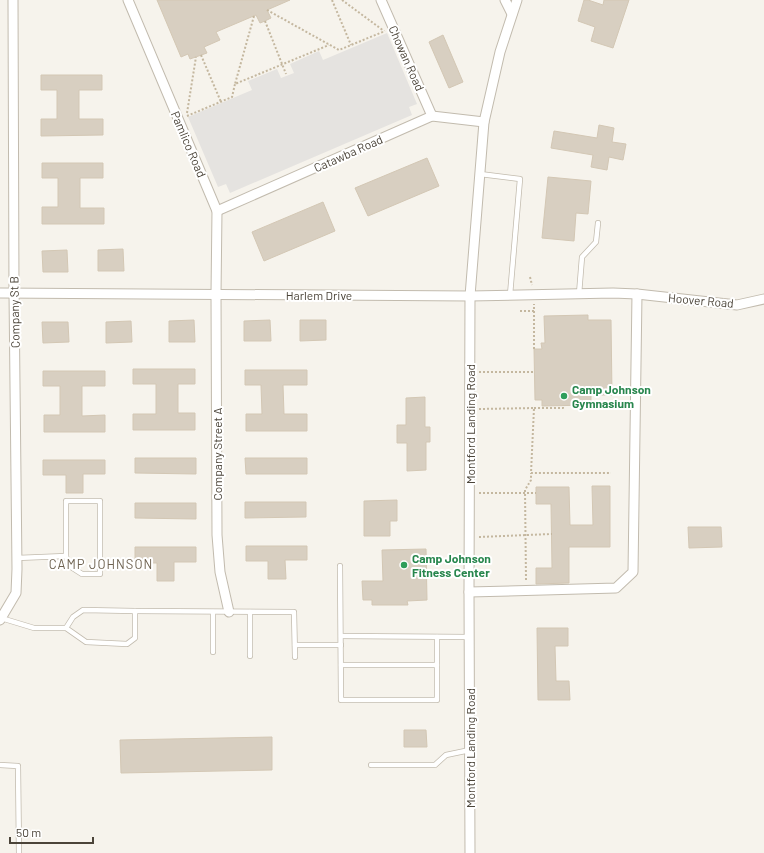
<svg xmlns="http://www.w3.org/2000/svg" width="764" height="853" font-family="Barlow,sans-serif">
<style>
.parking{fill:#e5e3e0}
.building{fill:#d8cfc1;stroke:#d3c7b4}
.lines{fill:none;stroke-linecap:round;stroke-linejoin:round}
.lane-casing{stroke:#c2bbae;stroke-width:6}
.street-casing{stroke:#c2bbae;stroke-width:11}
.path{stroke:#c4b79f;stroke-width:2;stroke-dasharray:2 2;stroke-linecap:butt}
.lane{stroke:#fff;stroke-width:4.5}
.street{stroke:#fff;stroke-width:9}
.leisure-dot{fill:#2e9e5b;stroke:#fff;stroke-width:1.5}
.labels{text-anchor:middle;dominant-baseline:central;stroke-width:4;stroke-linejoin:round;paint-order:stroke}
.street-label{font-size:12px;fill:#4b4439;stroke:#fff}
.leisure-label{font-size:12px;font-weight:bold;fill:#27864d;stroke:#fff;text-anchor:start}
.neighbourhood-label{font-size:13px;letter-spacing:1px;fill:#6e6250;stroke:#fff}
</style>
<rect width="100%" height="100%" fill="#f6f3ec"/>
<polygon class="parking" points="387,33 417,104 409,107 412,115 230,193 226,184 218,187 188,117 252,90 248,81 277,69 281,78 294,73 290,64 319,51 323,60"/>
<g class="building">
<polygon points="157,0 290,0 267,10 271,18 265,21 260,23 256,15 216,32 220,40 204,47 207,53 190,59 188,54 181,57"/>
<polygon points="584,0 588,0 603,5 604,0 629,0 613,48 591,41 595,27 578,21"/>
<polygon points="443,35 463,82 449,88 429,42"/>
<polygon points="41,75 102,75 102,90 79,90 79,119 103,119 103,135 41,136 41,119 57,119 57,90 41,90"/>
<polygon points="599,125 614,128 612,142 626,144 623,160 609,157 607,170 591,167 593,155 551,148 554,131 597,138"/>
<polygon points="427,158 439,186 368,216 355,188"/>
<polygon points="42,163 103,163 103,178 80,178 80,208 104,208 104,224 42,224 42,207 58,207 58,178 42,178"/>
<polygon points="548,177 591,181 588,214 576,213 574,241 542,238"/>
<polygon points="323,202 335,231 264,261 252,232"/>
<polygon points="123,249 124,271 98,271 98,250"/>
<polygon points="67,250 68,272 43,272 42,251"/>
<polygon points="588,315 588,320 611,320 612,395 591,395 591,405 542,406 542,400 535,400 534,349 542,349 541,343 545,343 544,316"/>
<polygon points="194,320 195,342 169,342 169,321"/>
<polygon points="270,320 271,341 244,341 244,321"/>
<polygon points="300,320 326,320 326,340 300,341"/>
<polygon points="131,321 132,342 106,343 106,322"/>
<polygon points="42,322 68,322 69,342 43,343"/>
<polygon points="133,369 195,369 195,384 178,384 178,413 195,413 195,430 133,430 133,414 156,414 156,384 133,384"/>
<polygon points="245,370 307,370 307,385 283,385 284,414 307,414 307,431 246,431 246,414 262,414 261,385 245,385"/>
<polygon points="43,371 105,371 105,386 82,386 82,416 105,415 105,432 44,432 44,415 60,415 60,386 43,386"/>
<polygon points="425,397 425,427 430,427 430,442 426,442 426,470 407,471 407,443 397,443 397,425 406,425 406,398"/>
<polygon points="135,458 196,458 196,474 135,473"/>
<polygon points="245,458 307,458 307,474 246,474"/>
<polygon points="43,460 105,460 105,474 83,474 83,493 66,493 66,475 43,475"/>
<polygon points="592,486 610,486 610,547 569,547 569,583 536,584 536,568 552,568 551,504 536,504 536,487 569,487 570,525 593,525"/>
<polygon points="397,500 397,521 390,521 390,536 364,536 364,501"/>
<polygon points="245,502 306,502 306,517 245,518"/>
<polygon points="135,503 196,503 196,519 135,518"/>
<polygon points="688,527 721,527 722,547 689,548"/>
<polygon points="246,546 307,546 307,560 285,560 286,579 268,579 268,561 246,561"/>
<polygon points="135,547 196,547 196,562 174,562 174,581 157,581 157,563 135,563"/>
<polygon points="426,549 427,600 407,601 408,605 372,605 372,600 363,600 362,581 383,581 382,550"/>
<polygon points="537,628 568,628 568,646 555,646 556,681 569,681 570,700 538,700"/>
<polygon points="404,730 426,730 427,747 404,747"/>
<polygon points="272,737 272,770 121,773 120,740"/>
</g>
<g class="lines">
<defs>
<g id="lane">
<polyline points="480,174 520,179 510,295"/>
<polyline points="579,294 582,257 596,242 598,223"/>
<polygon points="66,501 100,501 100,574 82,574 68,565 66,556"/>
<polyline points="17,558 66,556"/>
<polyline points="340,566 341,700 437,700 437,637"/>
<polyline points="135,611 294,612 295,657"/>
<polyline points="1,618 34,628 66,628 86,642 127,644 135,638 135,611 83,610 73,617 66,628"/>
<polyline points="341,636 469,637"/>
<polyline points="295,645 341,645"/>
<polyline points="213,652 213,612"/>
<polyline points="250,656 250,612"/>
<polyline points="341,665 437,665"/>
<polyline points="0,765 18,766 19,853"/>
<polyline points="371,765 435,765 446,755 470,750"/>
</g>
<g id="street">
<polyline points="128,0 217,211 216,294 217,535 220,572 229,612"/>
<polyline points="381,0 432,116"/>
<polyline points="505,0 512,14"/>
<polyline points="217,211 432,116 484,122"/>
<polyline points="0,293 470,296 613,293 637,294 737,305 764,299"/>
<polyline points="469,592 616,588 633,572 637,294"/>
<polyline points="0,620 16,593 17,569 14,293 13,0"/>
<polyline points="470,853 469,592 470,296 484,122 500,52 517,0"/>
</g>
</defs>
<use href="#lane" class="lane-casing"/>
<use href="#street" class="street-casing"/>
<g class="path">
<polyline points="332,0 351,45"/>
<polyline points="342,0 384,31"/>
<polyline points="267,10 339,50 385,31"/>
<polyline points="254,16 235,84 329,45"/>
<polyline points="265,21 286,74"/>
<polyline points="201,55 221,102"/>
<polyline points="187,113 196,57"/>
<polyline points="187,116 232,97 235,84"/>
<polyline points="530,277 532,285"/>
<polyline points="520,311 534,311"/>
<polyline points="534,349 534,304"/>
<polyline points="479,372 534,372"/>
<polyline points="534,408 563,408 563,405"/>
<polyline points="479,409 534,408 531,473 611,473"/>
<polyline points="479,493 536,493"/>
<polyline points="479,537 552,534"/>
<polyline points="526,580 525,490 531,480 531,473"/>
</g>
<use href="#lane" class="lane"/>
<use href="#street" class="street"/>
</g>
<g class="leisure-dot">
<circle cx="564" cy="396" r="4"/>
<circle cx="404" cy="565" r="4"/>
</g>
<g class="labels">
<g class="street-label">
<text transform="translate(407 58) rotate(66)">Chowan Road</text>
<text transform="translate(189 144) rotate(67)">Pamlico Road</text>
<text transform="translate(348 153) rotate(-24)">Catawba Road</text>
<text x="319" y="295">Harlem Drive</text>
<text transform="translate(701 300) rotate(5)">Hoover Road</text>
<text transform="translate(14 312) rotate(-91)">Company St B</text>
<text transform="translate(470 424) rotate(-90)">Montford Landing Road</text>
<text transform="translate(217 454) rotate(-90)">Company Street A</text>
<text transform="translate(470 748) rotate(-90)">Montford Landing Road</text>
</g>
<g class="leisure-label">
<text x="572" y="389">Camp Johnson<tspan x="572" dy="14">Gymnasium</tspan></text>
<text x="412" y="558">Camp Johnson<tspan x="412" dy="14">Fitness Center</tspan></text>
</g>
<g class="neighbourhood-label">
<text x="101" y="564">CAMP JOHNSON</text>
</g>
</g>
<path d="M10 837v6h83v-6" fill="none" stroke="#4b4439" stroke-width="2"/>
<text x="16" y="837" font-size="12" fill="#4b4439" stroke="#ffffff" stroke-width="3" paint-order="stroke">50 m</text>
</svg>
